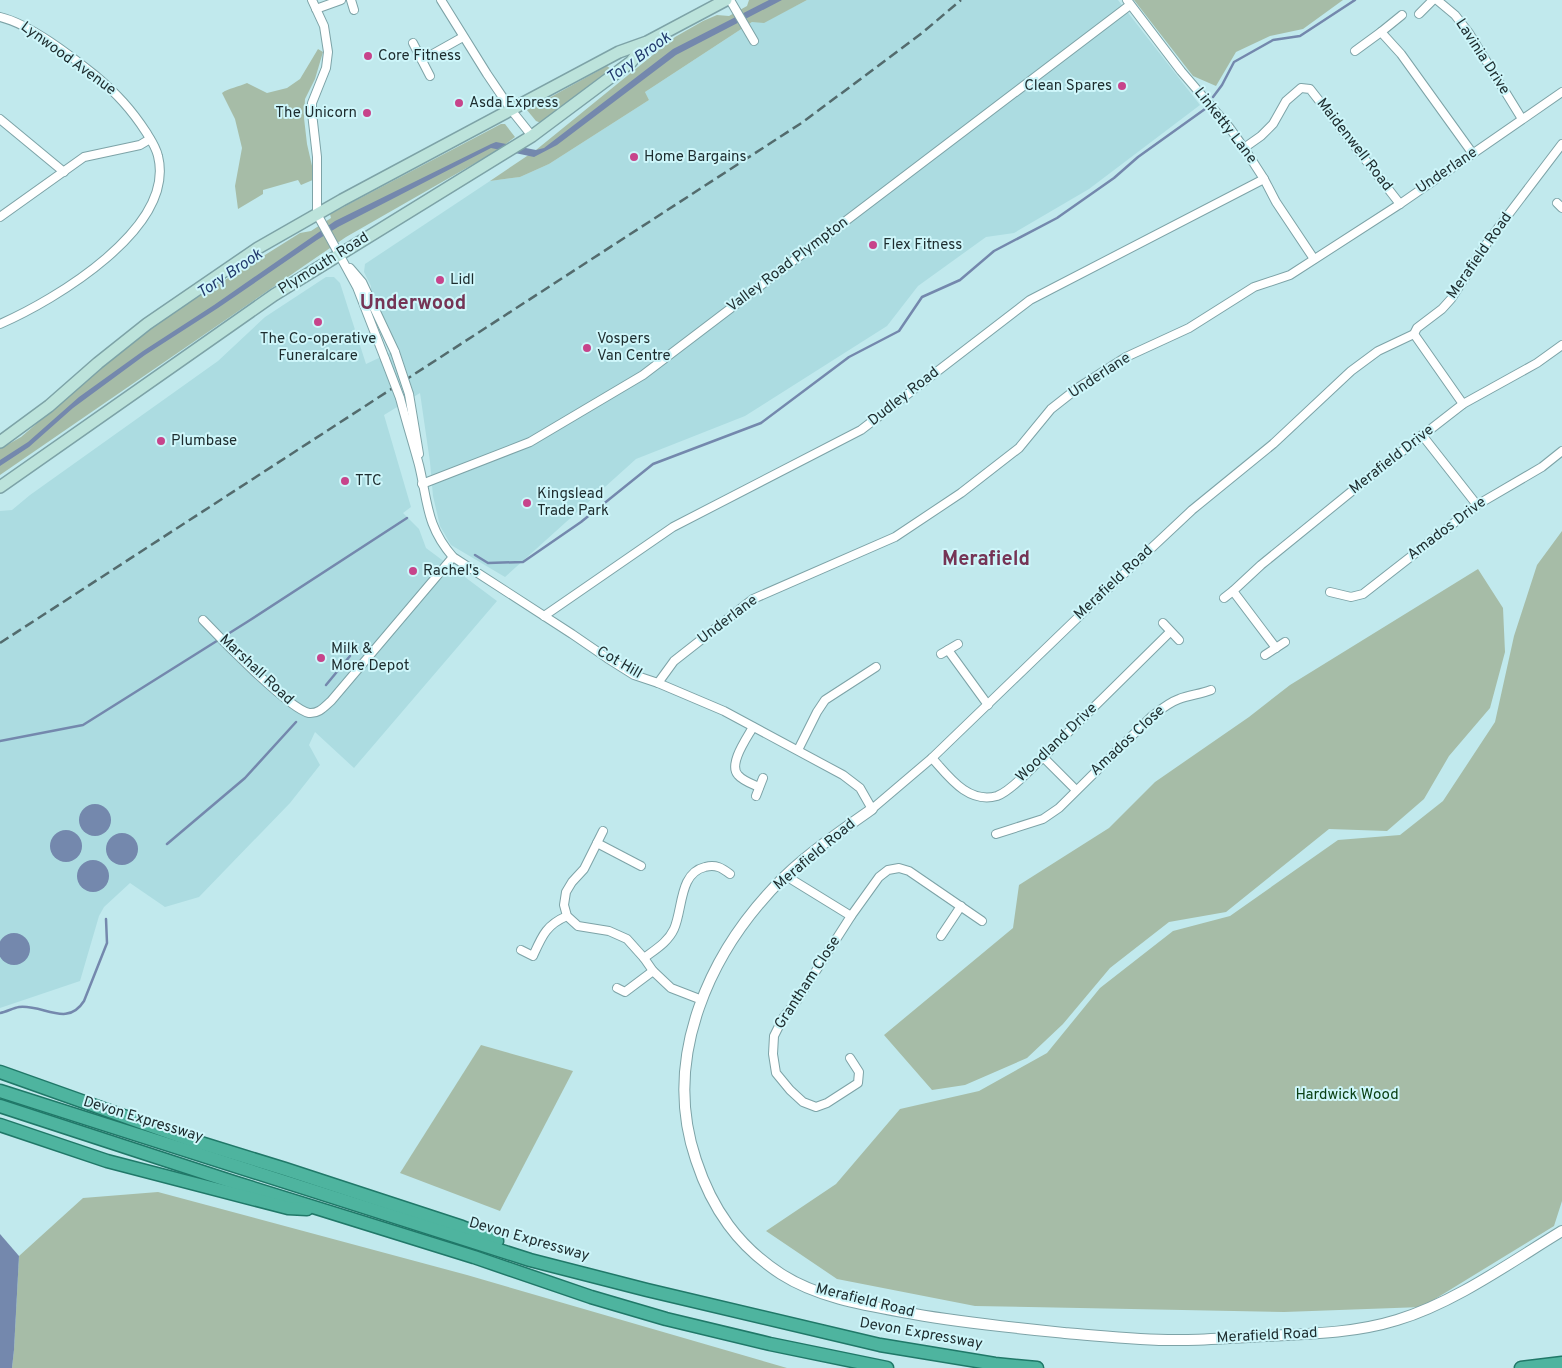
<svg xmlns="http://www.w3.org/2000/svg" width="1562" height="1368" font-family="Overpass,sans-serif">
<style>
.built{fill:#acdce1}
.green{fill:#a6bca7}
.water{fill:#7488ad}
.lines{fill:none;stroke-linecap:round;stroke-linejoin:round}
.stream{stroke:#7488ad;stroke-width:2.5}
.minor-casing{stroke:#7da3a7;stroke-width:10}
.tertiary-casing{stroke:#7da3a7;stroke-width:12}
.secondary-casing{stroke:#7da3a7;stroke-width:14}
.trunk-casing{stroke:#207868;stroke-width:15}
.minor{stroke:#fff;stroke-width:8}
.tertiary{stroke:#fff;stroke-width:10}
.secondary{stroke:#bce3db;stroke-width:11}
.trunk{stroke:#4eb49f;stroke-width:12}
.rail{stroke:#536b6d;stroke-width:2.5;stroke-dasharray:10 5;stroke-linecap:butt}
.minor-bridge-casing{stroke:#7da3a7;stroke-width:10;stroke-linecap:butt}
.minor-bridge{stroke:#fff;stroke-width:8}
.poi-dot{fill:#c7448b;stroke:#cef6fa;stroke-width:2}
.labels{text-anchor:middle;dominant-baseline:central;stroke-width:4;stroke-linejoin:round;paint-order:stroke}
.poi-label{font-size:15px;fill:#1d2c2e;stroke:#cef6fa;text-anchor:start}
.street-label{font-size:15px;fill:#1d2c2e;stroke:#cef6fa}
.park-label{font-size:15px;fill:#0a4014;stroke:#cef6fa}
.water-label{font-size:16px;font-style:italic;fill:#223a6c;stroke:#cef6fa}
.district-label{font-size:20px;font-weight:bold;fill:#753455;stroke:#cef6fa}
</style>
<rect width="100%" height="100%" fill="#c1e9ed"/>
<polygon class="built" points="807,0 1118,0 1200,105 1089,189 1014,233 986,237 918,286 887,326 745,416 636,459 505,577 451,545 440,526 433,496 430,462 420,393 384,415 411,507 403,513 419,529 426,548 497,601 354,768 315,732 309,745 320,765 290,803 199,897 165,907 130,883 104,907 99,916 80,981 0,1008 0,511 12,510 30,495 218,361 265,317 326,277 334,277 340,283 366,364 398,349 371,290 371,286 364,272 365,264 490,181 520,177 549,164 649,100 645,92 752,22 764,22"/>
<g class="green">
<polygon points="749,0 807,0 764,23 752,22 645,92 649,100 549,164 520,177 490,181 536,150 675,37 703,21 717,15 729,16 747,6"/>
<polygon points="1134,0 1343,0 1303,29 1270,36 1236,52 1216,86 1193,76"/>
<path d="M 318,49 L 323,52 L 315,79 L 305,99 L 304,118 L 307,144 L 315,179 L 301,185 L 298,180 L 263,190 L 263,194 L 238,209 L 235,186 L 242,148 L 235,119 L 222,93 C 228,88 239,87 247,83 L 267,93 L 287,88 L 300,79 Z"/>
<polygon points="607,66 611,69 541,123 536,121 527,110"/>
<polygon points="501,124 505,124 515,137 498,150 346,237 0,475 0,449 21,437 133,341 163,319 300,233 311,231 331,218 330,214"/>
<polygon points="1562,531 1562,1201 1554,1226 1422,1307 1284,1312 975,1306 837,1279 766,1231 836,1184 900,1109 979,1091 1047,1053 1100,988 1173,931 1230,916 1338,840 1400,835 1443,801 1495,722 1514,636 1537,565"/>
<polygon points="1478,569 1503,608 1505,652 1490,708 1449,756 1424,799 1387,831 1329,829 1226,912 1169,922 1110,968 1063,1024 1027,1058 965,1085 932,1090 884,1035 1013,928 1019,885 1109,828 1155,782 1249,717 1290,685"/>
<polygon points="481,1045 573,1071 500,1211 400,1173"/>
<polygon points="158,1192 467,1275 787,1368 12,1368 14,1350 19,1256 83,1198"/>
</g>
<g class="water">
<polygon points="769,0 782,0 676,55 557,145 534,157 491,148 338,227 317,240 218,308 145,355 73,408 29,447 0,466 0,460 28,442 79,397 143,351 214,305 335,221 491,144 496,142 536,150 544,148 673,49"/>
<circle cx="95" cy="820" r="16"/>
<circle cx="66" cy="846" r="16"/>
<circle cx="122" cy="849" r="16"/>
<circle cx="93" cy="876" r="16"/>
<circle cx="14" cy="949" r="16"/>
<polygon points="0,1234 19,1256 14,1350 12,1368 0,1368"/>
</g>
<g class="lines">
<g class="stream">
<polyline points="1213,97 1222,85 1234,62 1273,40 1300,36 1355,0"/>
<polyline points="475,555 488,563 523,562 581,522 653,464 761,423 849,357 899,331 922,297 960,280 994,251 1057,218 1114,178 1138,157 1205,109"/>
<polyline points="326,685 350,656"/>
<polyline points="0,741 83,725 247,622 407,518"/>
<polyline points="167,844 245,778 296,722"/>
<path d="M 0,1013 C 6,1012 13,1008 19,1007 C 43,1004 67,1028 84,1001 L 107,943 L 106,919"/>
</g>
<defs>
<g id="minor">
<polyline points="312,0 324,26 328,52 326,68 312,103 312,113 317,157 317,214 357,287 385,359"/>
<polyline points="351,0 354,10"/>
<polyline points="441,0 487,74 512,111 532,136"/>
<polyline points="730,0 754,41"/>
<polyline points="1127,0 1181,71 1229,127 1244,148 1264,179 1276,202 1314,259"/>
<polyline points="1437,0 1455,15 1469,33 1522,119"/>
<polyline points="316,9 341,0"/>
<polyline points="1419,14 1433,0"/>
<path d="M 0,17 C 30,24 71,56 96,76 C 117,94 131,109 146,132 C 151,140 156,147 158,156 C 176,228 55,300 0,324"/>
<polyline points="1381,32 1402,15"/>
<polyline points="413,43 430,76"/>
<polyline points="1355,51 1381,32 1401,54 1473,154"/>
<polyline points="422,60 463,37"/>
<polyline points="0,119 64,172"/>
<polyline points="1244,148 1261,136 1273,124 1286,101 1301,88 1310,89 1400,204"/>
<polyline points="1557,203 1562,208"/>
<polyline points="0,217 84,157 140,145 150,139"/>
<polyline points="350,268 362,282 395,352"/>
<polyline points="1414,334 1463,404"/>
<polyline points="409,394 419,454"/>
<path d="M 400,398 C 406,421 413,443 419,465 C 428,502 426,526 453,557 L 572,634 L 607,658 L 634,675 L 658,683 L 724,711 L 843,775 L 860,788 L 872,809 L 932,758 L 1096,600 L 1192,510 L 1273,444 L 1351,371 L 1378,351 L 1414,334 L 1417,328 L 1442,309 L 1451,299 L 1489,240 L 1562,144"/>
<polyline points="1422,435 1477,505"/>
<polyline points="422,484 530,442 643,375 1130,5"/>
<polyline points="1330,592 1351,597 1363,594 1477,505 1542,467 1562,451"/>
<polyline points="1224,598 1233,591"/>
<polyline points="544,616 673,527 861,430 1030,300 1264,179"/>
<path d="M 203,620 C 220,638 289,709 309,713 C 319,714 325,706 331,701 L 453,557"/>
<polyline points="1163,623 1179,640"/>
<polyline points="1276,648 1233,591 1261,565 1373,474 1463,404 1537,363 1562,345"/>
<polyline points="948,650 988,705"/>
<polyline points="941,654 958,644"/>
<polyline points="1265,655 1285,642"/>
<polyline points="658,683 674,661 753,599 895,537 961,493 1019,448 1051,409 1079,387 1126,357 1189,328 1254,287 1290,275 1400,204 1562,92"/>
<path d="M 753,727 C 747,738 728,764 738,775 C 743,781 752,784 759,787"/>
<polyline points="798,750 817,712 825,700 876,667"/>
<polyline points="1043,757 1076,790"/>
<path d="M 932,758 C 949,777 968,804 997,796 C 1008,792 1017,782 1026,774 L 1170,632"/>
<polyline points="756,796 763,778"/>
<polyline points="603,831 584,869 572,882 566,892 564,905 567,916 578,926 609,931 627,939 644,958 653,971 671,988 702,1000"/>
<path d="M 996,834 L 1043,819 L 1059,808 L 1151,717 C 1160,710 1168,703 1179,699 C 1189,695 1201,694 1211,690"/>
<polyline points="597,843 641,866"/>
<polyline points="786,876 851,916"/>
<polyline points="941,936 961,906"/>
<path d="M 521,950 L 533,956 C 542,936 546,925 567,916"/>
<path d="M 644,958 C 656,949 668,942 674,929 C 683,909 679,873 705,867 C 716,864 722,868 730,874"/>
<polyline points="617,988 625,992 653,971"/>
<polyline points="850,1058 859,1072 858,1083 827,1103 816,1107 803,1102 790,1090 776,1073 773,1054 774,1036 783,1018 796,1002 851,916 879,877 888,870 899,868 909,871 982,921"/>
</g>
<path id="tertiary" d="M 872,809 C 842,830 810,852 784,877 C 710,950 661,1057 696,1160 C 712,1209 738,1246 781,1274 C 820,1299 870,1306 914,1314 C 964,1323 1015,1328 1065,1333 C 1104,1336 1144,1341 1183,1340 C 1211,1340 1239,1337 1266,1336 C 1310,1334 1355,1333 1397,1320 C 1454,1303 1511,1262 1562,1231"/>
<g id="secondary">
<polyline points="0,442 49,406 98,363 147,324 258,248 342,200 619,52 647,42 726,0"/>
<polyline points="0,487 274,295 532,136 631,62 645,44"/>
</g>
<g id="trunk">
<polyline points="0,1072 191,1140 285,1169 462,1227 497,1241"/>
<polyline points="0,1091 530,1260 647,1290 880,1345 995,1364 1037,1368"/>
<polyline points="0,1106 233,1182 474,1257 591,1297 666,1319 770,1344 887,1368"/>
<polyline points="0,1125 107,1161 288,1208 307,1209"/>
<polyline points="1521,1368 1562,1363"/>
</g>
</defs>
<use href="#minor" class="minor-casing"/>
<use href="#tertiary" class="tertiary-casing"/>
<use href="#secondary" class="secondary-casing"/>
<use href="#trunk" class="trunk-casing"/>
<use href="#minor" class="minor"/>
<use href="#tertiary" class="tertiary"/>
<use href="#secondary" class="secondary"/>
<use href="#trunk" class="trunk"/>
<polyline class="rail" points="0,643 803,122 922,33 961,0"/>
<defs>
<g id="minor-bridge">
<polyline points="395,352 409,394"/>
<polyline points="385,359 400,398"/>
</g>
</defs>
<use href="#minor-bridge" class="minor-bridge-casing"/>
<use href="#minor-bridge" class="minor-bridge"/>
</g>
<g class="poi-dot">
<circle cx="368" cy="56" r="5"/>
<circle cx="1122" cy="86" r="5"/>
<circle cx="459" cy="103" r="5"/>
<circle cx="367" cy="113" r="5"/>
<circle cx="634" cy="157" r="5"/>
<circle cx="873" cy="245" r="5"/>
<circle cx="440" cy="280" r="5"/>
<circle cx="318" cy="322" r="5"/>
<circle cx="587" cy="348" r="5"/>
<circle cx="161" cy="441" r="5"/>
<circle cx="345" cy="481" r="5"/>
<circle cx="527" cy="503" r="5"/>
<circle cx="413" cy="571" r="5"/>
<circle cx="321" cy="658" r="5"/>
</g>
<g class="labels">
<g class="poi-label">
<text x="378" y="56">Core Fitness</text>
<text x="1112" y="86" text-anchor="end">Clean Spares</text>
<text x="469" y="103">Asda Express</text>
<text x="357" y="113" text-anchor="end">The Unicorn</text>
<text x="644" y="157">Home Bargains</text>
<text x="883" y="245">Flex Fitness</text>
<text x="450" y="280">Lidl</text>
<text x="318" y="339" text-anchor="middle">The Co-operative<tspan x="318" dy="17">Funeralcare</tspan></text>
<text x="597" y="339">Vospers<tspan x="597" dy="17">Van Centre</tspan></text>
<text x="171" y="441">Plumbase</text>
<text x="355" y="481">TTC</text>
<text x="537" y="494">Kingslead<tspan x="537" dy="17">Trade Park</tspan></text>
<text x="423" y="571">Rachel's</text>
<text x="331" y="649">Milk &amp;<tspan x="331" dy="17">More Depot</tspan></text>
</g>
<g class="street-label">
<text transform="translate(1482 57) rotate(57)">Lavinia Drive</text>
<text transform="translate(68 59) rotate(36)">Lynwood Avenue</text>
<text transform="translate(1225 126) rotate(52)">Linketty Lane</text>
<text transform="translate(1354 145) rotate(52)">Maidenwell Road</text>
<text transform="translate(1447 171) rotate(-34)">Underlane</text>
<text transform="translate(1480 256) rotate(-55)">Merafield Road</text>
<text transform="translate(324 264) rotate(-32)">Plymouth Road</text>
<text transform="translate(788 265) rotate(-37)">Valley Road Plympton</text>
<text transform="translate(1100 376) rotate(-33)">Underlane</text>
<text transform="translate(904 397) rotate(-38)">Dudley Road</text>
<text transform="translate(1392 460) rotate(-38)">Merafield Drive</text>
<text transform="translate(1447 529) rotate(-37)">Amados Drive</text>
<text transform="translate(1114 583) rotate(-43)">Merafield Road</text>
<text transform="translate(728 620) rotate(-37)">Underlane</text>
<text transform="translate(619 663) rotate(30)">Cot Hill</text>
<text transform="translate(256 670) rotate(43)">Marshall Road</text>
<text transform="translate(1128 741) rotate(-43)">Amados Close</text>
<text transform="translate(1057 743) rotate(-44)">Woodland Drive</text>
<text transform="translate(815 855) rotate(-40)">Merafield Road</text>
<text transform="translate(808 983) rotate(-57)">Grantham Close</text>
<text transform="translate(143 1120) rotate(17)">Devon Expressway</text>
<text transform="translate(529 1240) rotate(16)">Devon Expressway</text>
<text transform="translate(865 1301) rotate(14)">Merafield Road</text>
<text transform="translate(921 1334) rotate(10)">Devon Expressway</text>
<text transform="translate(1267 1336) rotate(-3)">Merafield Road</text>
</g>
<g class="park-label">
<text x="1347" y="1095">Hardwick Wood</text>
</g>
<g class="water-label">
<text transform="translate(639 58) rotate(-36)">Tory Brook</text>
<text transform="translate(230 274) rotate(-34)">Tory Brook</text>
</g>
<g class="district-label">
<text x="413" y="304">Underwood</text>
<text x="986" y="560">Merafield</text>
</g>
</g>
</svg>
